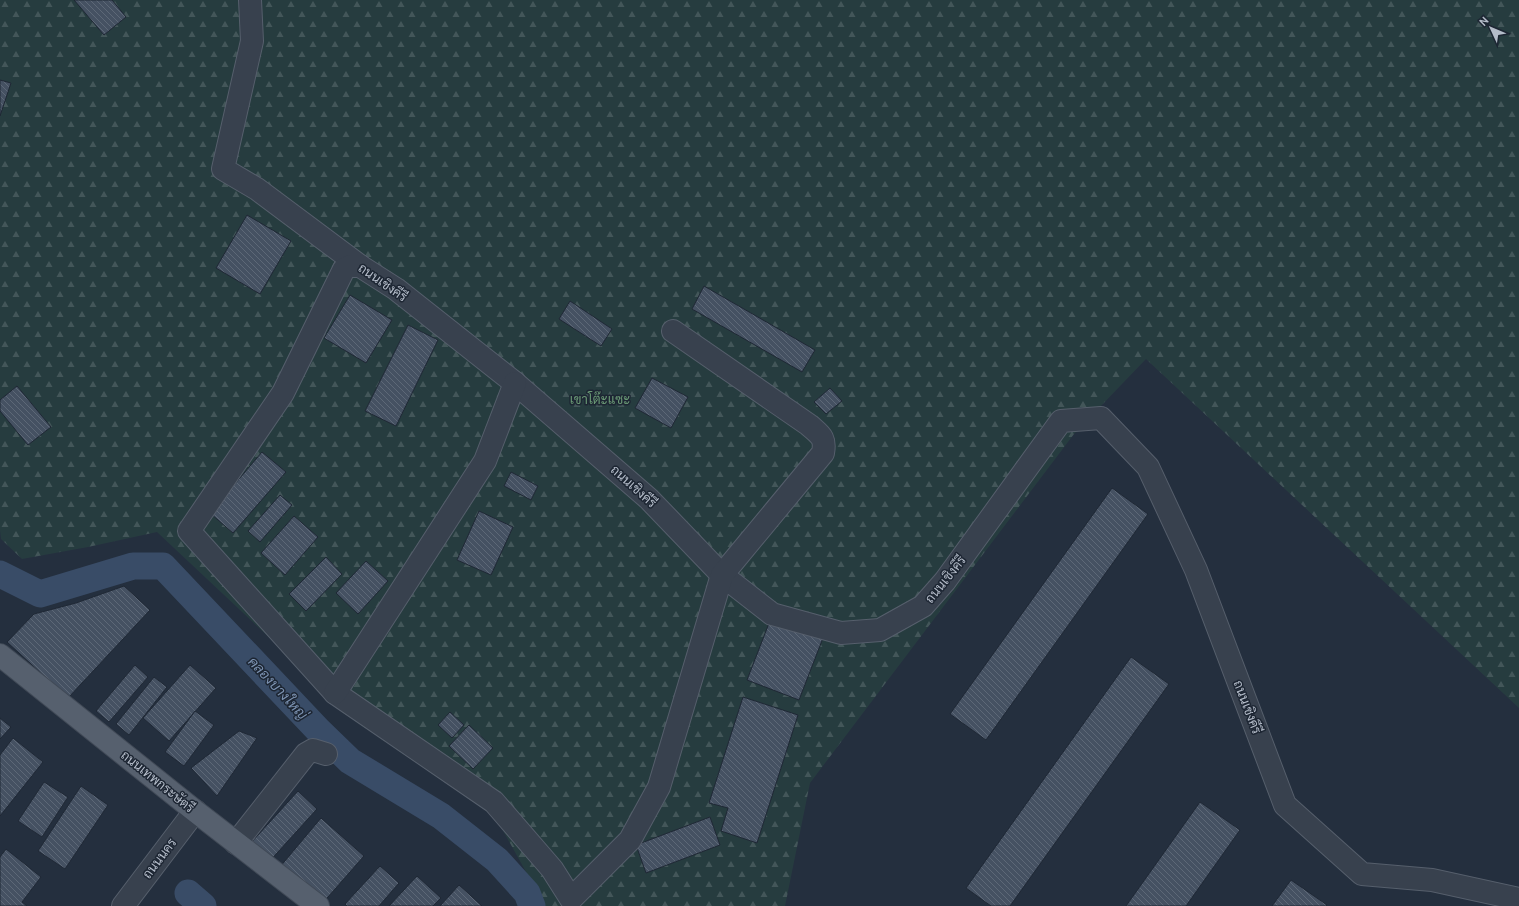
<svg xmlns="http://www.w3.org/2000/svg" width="1519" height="906" font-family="Cabin,Sarabun,sans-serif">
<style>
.forest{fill:url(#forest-firs)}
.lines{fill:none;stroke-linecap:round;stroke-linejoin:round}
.canal{stroke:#394c67;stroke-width:27}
.building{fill:url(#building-back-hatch);stroke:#1f2835}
.street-casing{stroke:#565f6c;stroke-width:24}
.primary-casing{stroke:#414a57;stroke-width:24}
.street{stroke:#38414e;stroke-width:22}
.primary{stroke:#56606e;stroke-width:22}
.labels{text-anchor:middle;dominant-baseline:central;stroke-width:3;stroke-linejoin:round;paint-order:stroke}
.street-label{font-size:13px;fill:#b4bcc9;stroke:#1d2633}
.park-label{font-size:13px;fill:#6b9a76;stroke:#1d2633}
.water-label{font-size:14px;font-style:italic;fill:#7c92b1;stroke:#1d2633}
</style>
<defs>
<pattern id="forest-firs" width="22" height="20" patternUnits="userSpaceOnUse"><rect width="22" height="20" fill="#263c3f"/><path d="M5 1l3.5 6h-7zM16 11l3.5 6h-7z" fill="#435659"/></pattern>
<pattern id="building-back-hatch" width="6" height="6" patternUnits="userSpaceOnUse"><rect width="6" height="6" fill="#455162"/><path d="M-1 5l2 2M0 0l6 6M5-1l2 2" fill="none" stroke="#5d6877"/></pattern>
</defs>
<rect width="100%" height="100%" fill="#242f3e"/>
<polygon class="forest" points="0,0 1519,0 1519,708 1146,359 1074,434 810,783 785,906 545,906 496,818 340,704 157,532 88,547 22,559 1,539 0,530"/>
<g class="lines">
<g class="canal">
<polyline points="0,574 40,594 133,566 163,566 319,731 350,761 441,816 497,860 527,893 532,906"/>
<polyline points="188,893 203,906"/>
</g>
</g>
<g class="building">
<polygon points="74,0 112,0 126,17 104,35"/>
<polygon points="0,80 11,83 0,116"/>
<polygon points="247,215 291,241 260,294 216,268"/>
<polygon points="704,286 815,350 802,372 692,309"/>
<polygon points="350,295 392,320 366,363 324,338"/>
<polygon points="570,301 612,329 601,346 559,319"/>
<polygon points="408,325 438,340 396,426 365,411"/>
<polygon points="652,378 688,397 671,428 635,408"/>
<polygon points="17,386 51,427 28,445 0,411 0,400"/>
<polygon points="830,388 842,401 826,414 814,402"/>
<polygon points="262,452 286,472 233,533 210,513"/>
<polygon points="511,472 538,486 531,500 504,486"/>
<polygon points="1112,488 1148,514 986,740 950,714"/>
<polygon points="280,495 292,505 260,542 248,531"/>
<polygon points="479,511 513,527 491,575 457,560"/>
<polygon points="294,516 318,537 285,575 261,553"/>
<polygon points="326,557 342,574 306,611 289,594"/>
<polygon points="366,561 388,581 358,614 336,593"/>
<polygon points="124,586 150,610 68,698 7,642 34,614 76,603"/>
<polygon points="771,618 823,638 799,700 747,680"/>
<polygon points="1131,657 1169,684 1010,906 991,906 966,888"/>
<polygon points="135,665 148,677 109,722 96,711"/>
<polygon points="190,665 216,688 169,741 143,718"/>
<polygon points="154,677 167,687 129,735 116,724"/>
<polygon points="743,697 798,715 757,843 721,831 728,808 709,803"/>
<polygon points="195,711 214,725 184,766 165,752"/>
<polygon points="450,712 464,725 452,738 438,725"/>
<polygon points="0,718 11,727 0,739"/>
<polygon points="469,725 493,748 473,769 449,746"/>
<polygon points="239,731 257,738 217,796 191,768"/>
<polygon points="13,738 43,762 0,816 0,755"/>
<polygon points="44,782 68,797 42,837 18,821"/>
<polygon points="81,786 108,805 65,869 38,851"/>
<polygon points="298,791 317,809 268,863 248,846"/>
<polygon points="1200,802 1240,830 1186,906 1126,906"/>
<polygon points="710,817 720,845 646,873 636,845"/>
<polygon points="321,818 364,856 321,905 279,868"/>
<polygon points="6,849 41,877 22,902 27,906 0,906 0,857"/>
<polygon points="380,866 399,883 379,906 347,906 345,904"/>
<polygon points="417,876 441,898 433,906 389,906"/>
<polygon points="1291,880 1327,905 1326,906 1272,906"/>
<polygon points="459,885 482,906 440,906"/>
</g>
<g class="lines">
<defs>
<g id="street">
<polyline points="250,0 252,41 223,169 257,189 360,266 396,289 515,383 649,499 722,575 772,614 841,633 880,630 923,606 945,581 1061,421 1101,418 1148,467 1196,570 1285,805 1362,874 1432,880 1519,899"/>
<path d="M 360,266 L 350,266 L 344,269 L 283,393 L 189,531 L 335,693 L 494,802 L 552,869 L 571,899 L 630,840 L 659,787 L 722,575 L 823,453 C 826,437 820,435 809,425 L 673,331"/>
<polyline points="335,693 485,461 515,383"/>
<polyline points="236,843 306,754 313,750 326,754"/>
<polyline points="123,906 195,811"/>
</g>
<polyline id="primary" points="0,655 195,811 318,906"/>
</defs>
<use href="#street" class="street-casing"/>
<use href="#primary" class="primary-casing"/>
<use href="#street" class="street"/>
<use href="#primary" class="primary"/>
</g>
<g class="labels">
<g class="street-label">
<text transform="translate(383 282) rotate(35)">ถนนเชิงคีรี</text>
<text transform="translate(634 486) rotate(42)">ถนนเชิงคีรี</text>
<text transform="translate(945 579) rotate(-51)">ถนนเชิงคีรี</text>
<text transform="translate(1248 707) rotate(69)">ถนนเชิงคีรี</text>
<text transform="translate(158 781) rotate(39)">ถนนเทพกระษัตรี</text>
<text transform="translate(159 858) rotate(-53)">ถนนนคร</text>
</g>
<g class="park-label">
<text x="600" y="399">เขาโต๊ะแซะ</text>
</g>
<g class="water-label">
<text transform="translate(278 688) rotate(47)">คลองบางใหญ่</text>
</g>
</g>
<g transform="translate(1491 28) rotate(314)" stroke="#1d2633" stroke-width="3" paint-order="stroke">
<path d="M0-3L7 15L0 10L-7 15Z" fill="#b4bcc9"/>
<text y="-6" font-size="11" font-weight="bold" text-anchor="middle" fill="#b4bcc9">N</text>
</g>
</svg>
